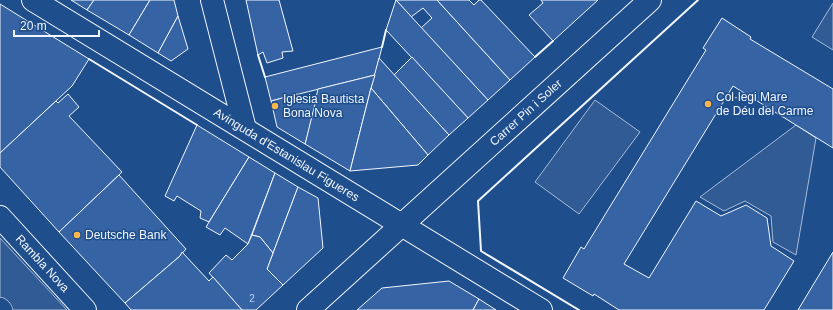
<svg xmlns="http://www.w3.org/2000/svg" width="833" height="310" font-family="Arial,sans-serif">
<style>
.built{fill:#305b95;stroke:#a8bbd7}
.building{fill:#3563a3;stroke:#f2f6ff}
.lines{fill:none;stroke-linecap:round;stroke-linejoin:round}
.pedestrian-casing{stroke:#f2f6ff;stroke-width:20}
.minor-casing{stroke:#f2f6ff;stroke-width:24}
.secondary-casing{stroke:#f2f6ff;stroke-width:24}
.pedestrian{stroke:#1f4e8c;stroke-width:19}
.minor{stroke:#1f4e8c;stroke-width:22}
.secondary{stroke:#1f4e8c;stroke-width:22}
.wall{stroke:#f2f6ff;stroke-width:2}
.poi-dot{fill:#ffb74d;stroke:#1f4e8c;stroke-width:1.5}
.labels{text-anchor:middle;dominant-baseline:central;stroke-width:3;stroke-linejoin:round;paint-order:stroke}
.number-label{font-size:10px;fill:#c3d1e8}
.poi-label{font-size:12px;fill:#f2f6ff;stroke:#1f4e8c;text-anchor:start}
.street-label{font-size:12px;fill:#f2f6ff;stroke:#1f4e8c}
</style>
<rect width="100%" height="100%" fill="#1f4e8c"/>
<g class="built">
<polygon points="833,3 833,50 812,37"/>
<polygon points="595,100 640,132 579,214 535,182"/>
<polygon points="796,125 816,138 796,255 773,242 771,216 745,201 724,211 700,197"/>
<polygon points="0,238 67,310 0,310"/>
</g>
<g class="building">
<polygon points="71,0 94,0 87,10"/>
<polygon points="94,0 150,0 129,35 87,10"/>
<polygon points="150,0 174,0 178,16 158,53 129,35"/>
<polygon points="246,0 279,0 293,51 282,52 283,58 267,63 263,52 258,55"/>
<polygon points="396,0 437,0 510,80 488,100 421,28 432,18 423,8 411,17"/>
<polygon points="396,0 488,100 468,118 386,30"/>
<polygon points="437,0 469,0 474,5 479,0 481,0 535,57 510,80"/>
<polygon points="541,0 598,0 553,41 529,15 543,3"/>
<polygon points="0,4 89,59 72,86 0,153"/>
<polygon points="178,16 188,49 171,61 158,53"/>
<polygon points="722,18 751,37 750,39 833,89 833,148 733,86 624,264 649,278 696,201 721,216 746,205 767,218 771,246 794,261 764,310 619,310 594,294 593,296 563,278 581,247 584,249 706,50 703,48"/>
<polygon points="382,47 375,75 271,101 265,77"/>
<polygon points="412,57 468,118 449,135 394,75"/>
<polygon points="379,58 449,135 428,155 371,88"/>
<polygon points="375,75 371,88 350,171 305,144 318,89"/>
<polygon points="371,88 428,155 418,165 350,171"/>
<polygon points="68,94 79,107 69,116 122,172 59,232 0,167 0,153 56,101 58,103"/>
<polygon points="297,94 298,102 304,100 310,100 315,104 305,144 277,127 271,101"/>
<polygon points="197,125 249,157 209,222 200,218 201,211 177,196 174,201 165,196"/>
<polygon points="249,157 275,173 248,244 225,228 220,235 206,227"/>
<polygon points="275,173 298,187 273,253 260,237 252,235"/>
<polygon points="119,175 186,249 180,256 125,303 59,232"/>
<polygon points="298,187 318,198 323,248 283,285 267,269"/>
<polygon points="252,235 260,237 273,253 267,269 283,285 256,310 242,310 209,273 226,255 232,260 248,244"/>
<polygon points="182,252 209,281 213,277 242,310 131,310 125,303 180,256"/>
<polygon points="833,252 833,310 798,310"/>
<polygon points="449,281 479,299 473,310 357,310 382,288"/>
<polygon points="479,299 496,310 473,310"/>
</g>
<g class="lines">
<defs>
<polyline id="pedestrian" points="0,307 3,310"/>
<g id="minor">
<polyline points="212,0 245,129"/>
<path id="s1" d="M 0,217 L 85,310"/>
<path id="s2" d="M 308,310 L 650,0"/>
</g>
<g id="secondary">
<path id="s3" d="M 33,0 L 541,310"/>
</g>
</defs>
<use href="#pedestrian" class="pedestrian-casing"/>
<use href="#minor" class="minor-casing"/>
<use href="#secondary" class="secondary-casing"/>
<use href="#pedestrian" class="pedestrian"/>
<use href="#minor" class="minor"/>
<use href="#secondary" class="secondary"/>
<g class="wall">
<polyline points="382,47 386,30"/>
<polyline points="258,55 265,77"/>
<polyline points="535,57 553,41"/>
<polyline points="89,59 197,125"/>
<polyline points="579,310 481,251 478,201 698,0"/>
</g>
</g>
<g class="poi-dot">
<circle cx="708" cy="104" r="4"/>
<circle cx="275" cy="106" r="4"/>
<circle cx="77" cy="235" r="4"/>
</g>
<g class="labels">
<g class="number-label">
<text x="252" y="298">2</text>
</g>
<g class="poi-label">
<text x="716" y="97">Col·legi Mare<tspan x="716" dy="14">de Déu del Carme</tspan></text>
<text x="283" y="99">Iglesia Bautista<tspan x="283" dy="14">Bona Nova</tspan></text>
<text x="85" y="235">Deutsche Bank</text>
</g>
<g class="street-label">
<text stroke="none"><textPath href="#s2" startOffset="294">Carrer Pin i Soler</textPath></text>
<text stroke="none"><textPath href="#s3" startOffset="297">Avinguda d'Estanislau Figueres</textPath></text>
<text stroke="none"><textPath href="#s1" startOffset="63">Rambla Nova</textPath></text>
</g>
</g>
<path d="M14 30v6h85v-6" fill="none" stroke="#f2f6ff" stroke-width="2"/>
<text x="20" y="30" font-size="12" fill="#f2f6ff" stroke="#1f4e8c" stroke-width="3" paint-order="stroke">20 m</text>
</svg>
